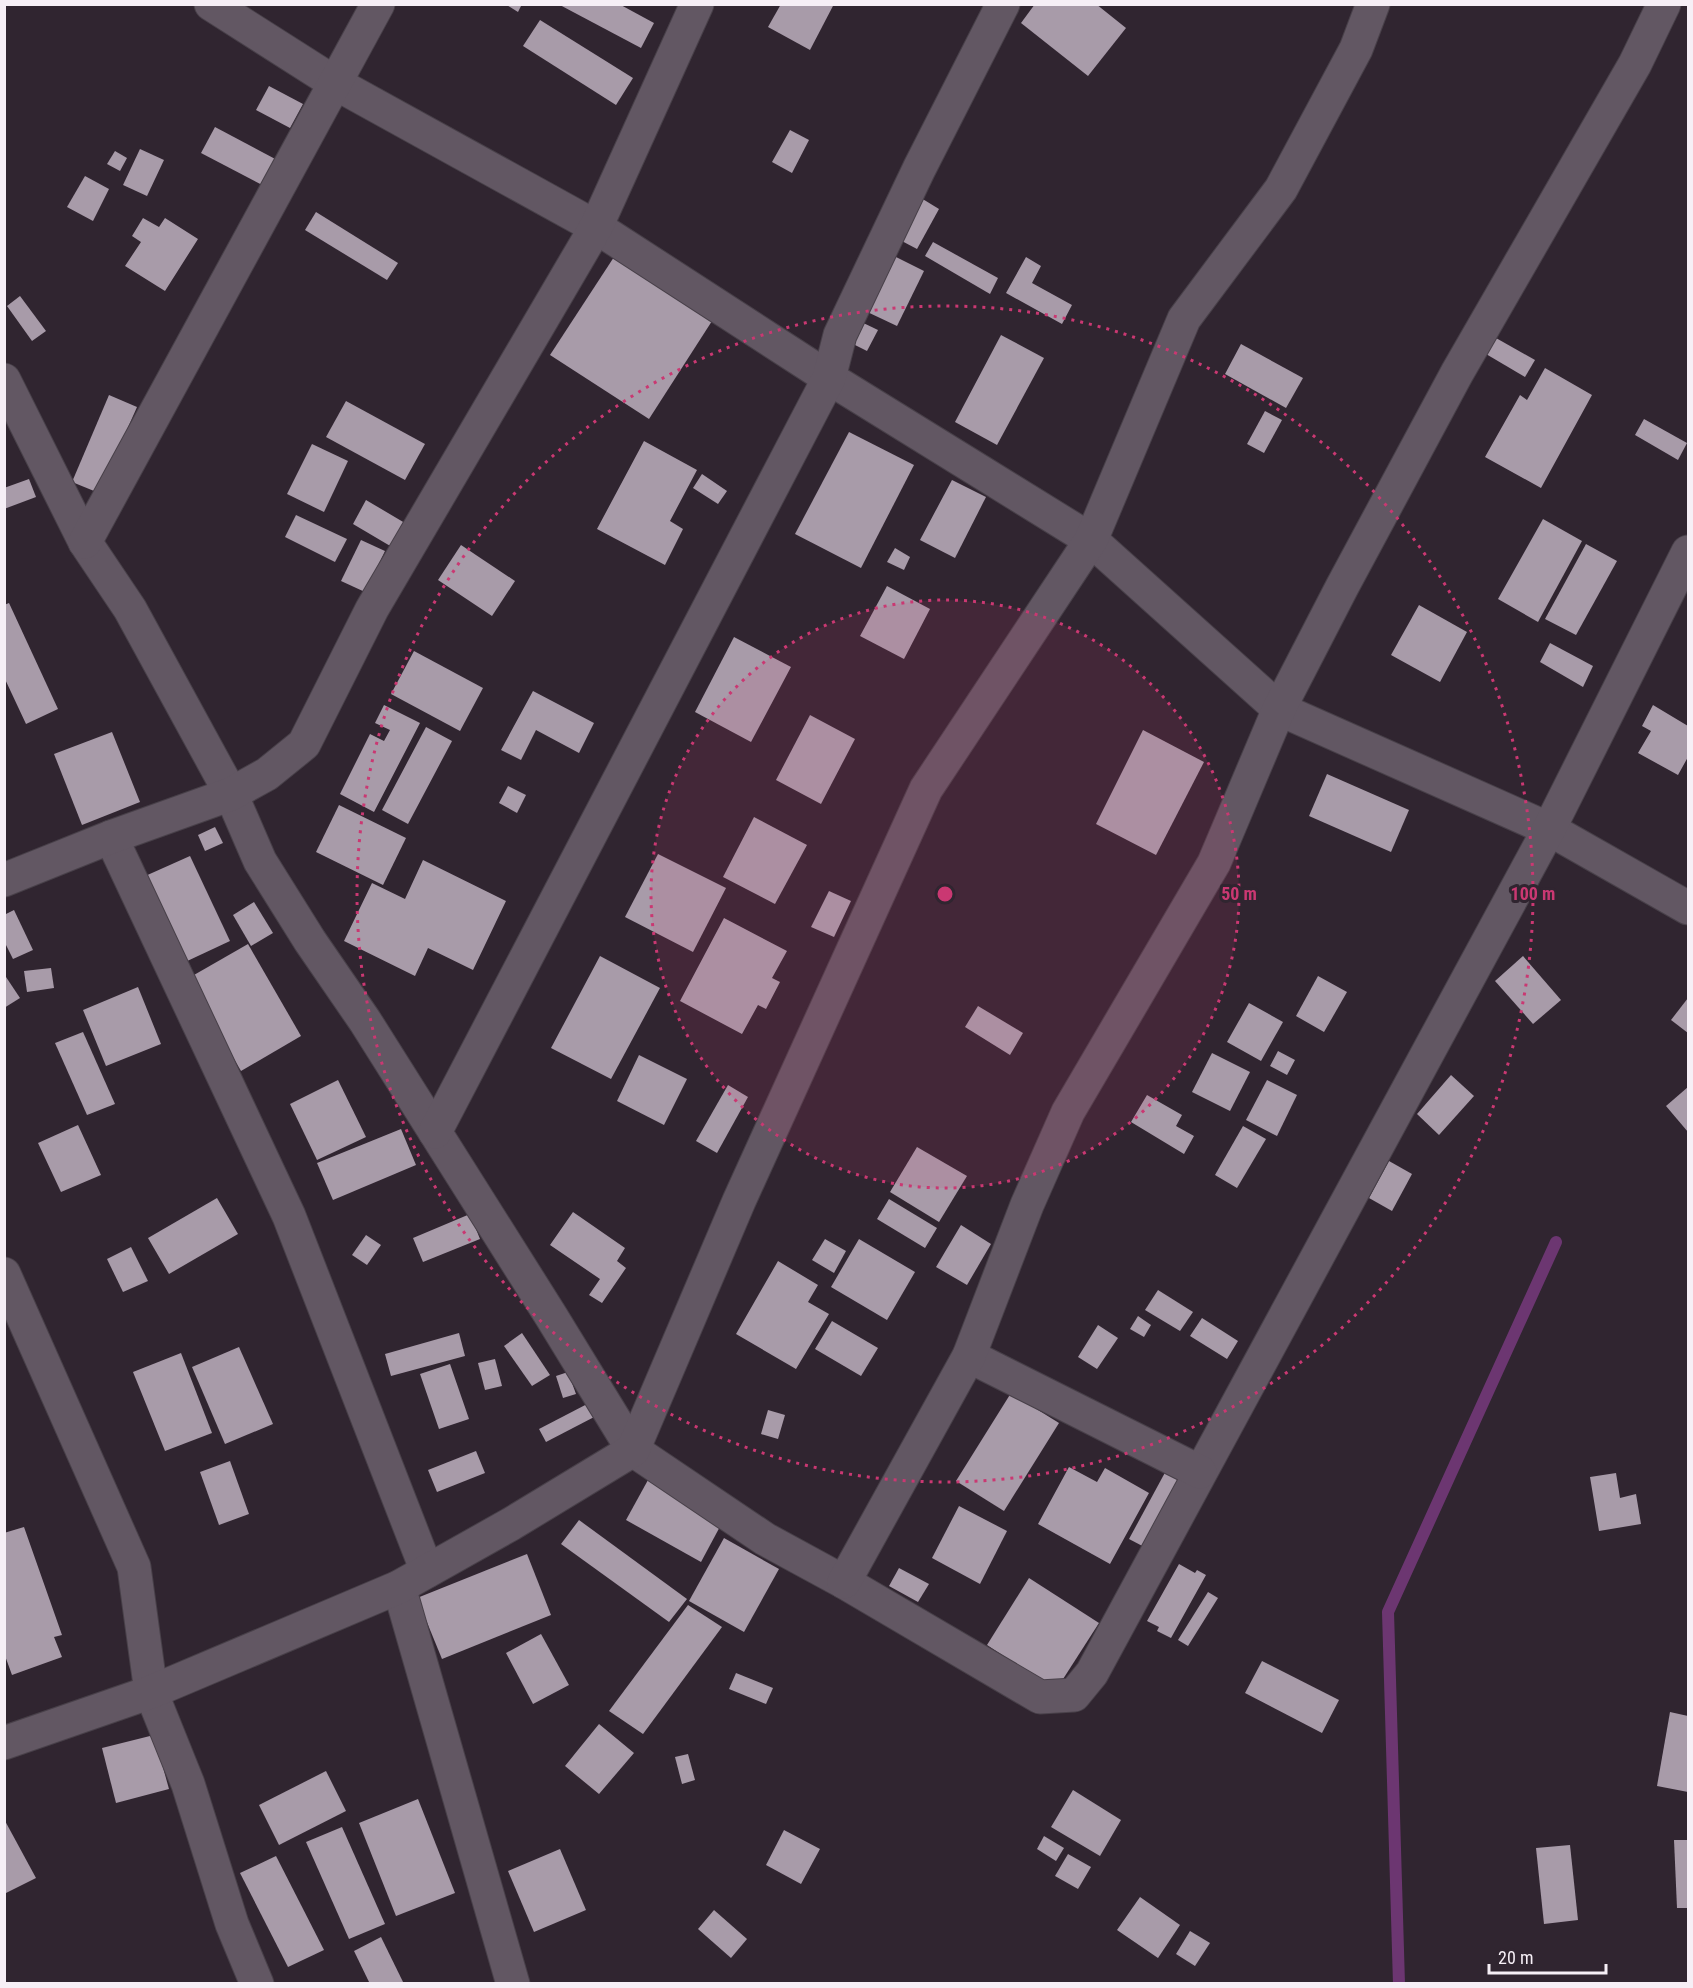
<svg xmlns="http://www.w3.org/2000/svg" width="1693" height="1988" font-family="'Roboto Condensed',sans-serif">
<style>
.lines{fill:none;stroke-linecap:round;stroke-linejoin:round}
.stream{stroke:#6c3671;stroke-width:12}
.building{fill:#a89ba9}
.minor-casing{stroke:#484049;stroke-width:35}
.minor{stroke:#625763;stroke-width:33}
.ring{fill:none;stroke:#ca3872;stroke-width:3;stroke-dasharray:3 6}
.centre{fill:#ca3872;stroke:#302530;stroke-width:3}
.ring-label{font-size:18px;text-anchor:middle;font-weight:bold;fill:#ca3872;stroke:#302530;stroke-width:6;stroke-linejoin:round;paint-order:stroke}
</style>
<rect width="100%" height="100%" fill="#302530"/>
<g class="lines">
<polyline class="stream" points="1399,1984 1388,1612 1556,1242"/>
</g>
<g class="building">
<polygon points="505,4 522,4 518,12"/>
<polygon points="558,4 619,4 654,23 641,48"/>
<polygon points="781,4 834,4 810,50 768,27"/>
<polygon points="1035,4 1096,4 1126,28 1088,76 1021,23"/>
<polygon points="540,20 633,78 616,105 523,46"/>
<polygon points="269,86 303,104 290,128 256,110"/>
<polygon points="215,127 279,161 266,187 201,153"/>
<polygon points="790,130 809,140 792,173 772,162"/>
<polygon points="140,149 164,160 147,196 123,185"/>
<polygon points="115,151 127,158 120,171 107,164"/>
<polygon points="85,176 109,189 93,221 67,207"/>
<polygon points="921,198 939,209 917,249 898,239"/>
<polygon points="316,212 398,263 387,280 305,230"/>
<polygon points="143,218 159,227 165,218 198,239 165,291 125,266 141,242 132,236"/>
<polygon points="933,242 998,278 990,294 925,256"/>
<polygon points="888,253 924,271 897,326 861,309"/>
<polygon points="614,257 712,321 649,419 550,355"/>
<polygon points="1026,257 1041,266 1032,283 1072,305 1062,324 1006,293"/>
<polygon points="20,296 46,331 32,341 7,306"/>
<polygon points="855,319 878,330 867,351 845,340"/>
<polygon points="1001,335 1044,358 997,445 955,422"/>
<polygon points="1496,338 1535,360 1525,377 1486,354"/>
<polygon points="1241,344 1303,378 1286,408 1225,374"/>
<polygon points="1545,368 1592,395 1541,488 1485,457 1520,395 1527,400"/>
<polygon points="109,395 137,407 99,493 72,482"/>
<polygon points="346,401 425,444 405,480 326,437"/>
<polygon points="1265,411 1282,420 1264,453 1247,444"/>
<polygon points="1644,419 1687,443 1678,460 1635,435"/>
<polygon points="849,432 914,465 861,568 795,534"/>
<polygon points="644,441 697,470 670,521 683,529 665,565 597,529"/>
<polygon points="312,444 348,461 324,512 287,494"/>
<polygon points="702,474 727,491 718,504 693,488"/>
<polygon points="29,479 36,497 4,509 4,488"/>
<polygon points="952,480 986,497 955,558 920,540"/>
<polygon points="366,500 410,526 397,550 353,524"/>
<polygon points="296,515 347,539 335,562 285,537"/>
<polygon points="1543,519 1582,541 1538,622 1498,599"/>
<polygon points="361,540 385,551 365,592 341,581"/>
<polygon points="1586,544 1617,561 1576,635 1545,619"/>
<polygon points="461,545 515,581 492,616 438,580"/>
<polygon points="895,548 910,557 904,570 887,562"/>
<polygon points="887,586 930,609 904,659 860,636"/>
<polygon points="9,603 58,709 26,724 4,677 4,605"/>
<polygon points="1419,605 1467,632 1440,682 1391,655"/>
<polygon points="734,637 791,667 751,742 695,712"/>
<polygon points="1550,643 1593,666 1583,687 1540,662"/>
<polygon points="414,651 483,688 460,731 391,694"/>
<polygon points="533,691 594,723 579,753 536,730 521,760 501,750"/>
<polygon points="384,705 420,723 374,812 340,794 370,734 384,741 390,730 375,723"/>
<polygon points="1653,705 1688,726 1688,757 1678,775 1638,753 1651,731 1642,726"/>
<polygon points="810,715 855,739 821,804 776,780"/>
<polygon points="426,727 452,741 408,824 382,810"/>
<polygon points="1143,730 1204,762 1156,855 1096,824"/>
<polygon points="112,732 140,802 82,825 54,754"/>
<polygon points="1327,774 1409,810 1391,852 1309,816"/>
<polygon points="508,786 526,795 517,813 499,803"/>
<polygon points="339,805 406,838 383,885 316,852"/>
<polygon points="754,817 807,845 775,904 723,877"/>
<polygon points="215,827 223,843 205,851 198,835"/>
<polygon points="658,854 726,888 693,952 625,917"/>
<polygon points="190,856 230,941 183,963 143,877"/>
<polygon points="423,860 506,901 473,970 428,948 415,976 344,941 372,883 405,899"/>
<polygon points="829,891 851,901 834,937 811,927"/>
<polygon points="254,902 273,933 251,946 233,915"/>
<polygon points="14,910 33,950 13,959 4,941 4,915"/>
<polygon points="724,918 787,951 772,978 780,982 766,1009 758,1005 742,1034 680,1001"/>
<polygon points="248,944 301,1036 241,1071 187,979"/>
<polygon points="600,956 660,988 611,1079 551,1048"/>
<polygon points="1523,956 1561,1000 1533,1024 1495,981"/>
<polygon points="51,968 54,988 27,992 24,971"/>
<polygon points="4,974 20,998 4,1008"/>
<polygon points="1318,976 1347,992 1324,1032 1296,1016"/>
<polygon points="138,987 161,1044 106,1066 83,1010"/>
<polygon points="1688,998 1688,1033 1671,1020"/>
<polygon points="1249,1003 1283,1022 1261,1061 1227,1042"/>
<polygon points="978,1006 1023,1033 1010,1055 965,1027"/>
<polygon points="83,1032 115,1104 87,1115 55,1043"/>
<polygon points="1278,1051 1295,1060 1287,1075 1270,1066"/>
<polygon points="1212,1053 1250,1072 1230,1111 1192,1092"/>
<polygon points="639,1055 687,1079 664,1125 617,1101"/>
<polygon points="1451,1075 1474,1096 1439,1135 1417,1114"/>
<polygon points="338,1080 366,1137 317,1160 290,1104"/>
<polygon points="1267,1080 1297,1095 1277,1136 1246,1120"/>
<polygon points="728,1085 748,1097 717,1153 696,1141"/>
<polygon points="1688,1087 1688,1132 1666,1106"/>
<polygon points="1147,1095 1182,1115 1176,1126 1194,1136 1184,1154 1131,1122"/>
<polygon points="78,1125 101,1175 61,1192 38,1143"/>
<polygon points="1243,1126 1266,1139 1237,1188 1215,1175"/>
<polygon points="401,1129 416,1165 333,1200 317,1163"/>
<polygon points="917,1147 967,1176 939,1222 890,1192"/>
<polygon points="1389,1161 1412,1174 1392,1211 1369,1198"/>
<polygon points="217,1198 238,1234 169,1274 148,1238"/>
<polygon points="889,1199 937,1228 925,1248 877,1219"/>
<polygon points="573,1212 625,1248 617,1261 626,1268 602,1303 589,1295 600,1279 550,1245"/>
<polygon points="470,1214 480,1239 423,1262 413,1238"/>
<polygon points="961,1225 991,1244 967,1285 936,1267"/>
<polygon points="366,1235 381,1245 367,1265 352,1255"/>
<polygon points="825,1239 846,1251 834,1273 812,1260"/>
<polygon points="859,1239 915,1272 887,1320 831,1287"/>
<polygon points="131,1247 148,1281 123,1292 107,1259"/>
<polygon points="778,1261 818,1285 808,1302 829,1314 796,1369 736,1334"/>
<polygon points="1158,1290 1193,1312 1180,1331 1145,1310"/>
<polygon points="1138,1316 1151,1325 1144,1337 1130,1329"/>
<polygon points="1202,1318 1238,1341 1227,1359 1190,1336"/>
<polygon points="832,1321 878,1348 861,1376 815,1349"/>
<polygon points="1098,1325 1118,1338 1097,1369 1078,1357"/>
<polygon points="459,1333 465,1356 391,1376 385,1354"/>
<polygon points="522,1333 550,1375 532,1386 504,1346"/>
<polygon points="239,1347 273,1424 225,1444 192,1367"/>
<polygon points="181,1353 212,1433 165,1451 133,1372"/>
<polygon points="495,1359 502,1386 485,1390 478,1363"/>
<polygon points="450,1364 469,1419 439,1429 420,1374"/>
<polygon points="568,1372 576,1394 563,1398 556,1376"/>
<polygon points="1011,1393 1059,1423 1004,1511 956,1481"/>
<polygon points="591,1402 598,1415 546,1442 539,1429"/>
<polygon points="768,1410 785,1415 778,1439 761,1434"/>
<polygon points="476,1451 485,1473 437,1492 428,1470"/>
<polygon points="230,1461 249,1514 219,1525 200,1472"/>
<polygon points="1069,1467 1097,1482 1105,1468 1149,1493 1110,1564 1038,1524"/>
<polygon points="1168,1467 1189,1478 1150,1550 1129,1539"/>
<polygon points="1616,1473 1620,1498 1636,1494 1641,1524 1599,1531 1590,1477"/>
<polygon points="648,1480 723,1521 701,1562 626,1520"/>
<polygon points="959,1506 1007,1531 980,1584 932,1558"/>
<polygon points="579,1520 687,1599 669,1622 561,1544"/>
<polygon points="24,1527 62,1635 54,1637 62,1657 12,1675 4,1653 4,1533"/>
<polygon points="724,1538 779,1569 744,1632 689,1601"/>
<polygon points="527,1554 551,1615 442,1659 417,1598"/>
<polygon points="1179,1564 1195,1573 1197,1570 1206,1575 1171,1638 1157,1631 1159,1627 1147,1621"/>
<polygon points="899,1568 929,1584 918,1602 889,1586"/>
<polygon points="1029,1578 1099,1623 1056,1690 987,1645"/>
<polygon points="1208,1592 1218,1598 1188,1646 1178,1640"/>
<polygon points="688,1605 722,1627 643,1734 609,1711"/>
<polygon points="541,1634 569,1685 533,1704 506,1653"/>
<polygon points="1262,1661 1339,1700 1322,1733 1245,1693"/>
<polygon points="736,1673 773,1688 766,1704 729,1689"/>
<polygon points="1670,1712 1688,1716 1688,1792 1657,1786"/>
<polygon points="599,1724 634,1753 599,1794 565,1766"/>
<polygon points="154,1735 169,1789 116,1803 102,1748"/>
<polygon points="688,1754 695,1780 682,1784 675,1757"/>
<polygon points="326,1771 346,1811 279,1845 259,1805"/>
<polygon points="1073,1790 1121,1820 1100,1856 1051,1827"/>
<polygon points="418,1799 455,1893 396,1916 359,1823"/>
<polygon points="4,1819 36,1878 4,1894"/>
<polygon points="342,1827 385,1924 349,1939 306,1842"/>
<polygon points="784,1830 820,1849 801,1884 766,1865"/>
<polygon points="1044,1836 1064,1848 1056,1861 1037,1849"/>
<polygon points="1674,1840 1688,1840 1688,1908 1677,1908"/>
<polygon points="1570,1845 1578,1920 1544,1924 1536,1848"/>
<polygon points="560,1849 586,1910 534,1932 508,1871"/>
<polygon points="1068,1854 1091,1867 1078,1889 1055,1876"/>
<polygon points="276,1856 324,1950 288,1967 240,1873"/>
<polygon points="1140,1897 1180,1925 1158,1958 1117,1930"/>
<polygon points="714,1910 747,1939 731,1958 698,1929"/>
<polygon points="1190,1931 1210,1943 1195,1966 1176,1954"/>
<polygon points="381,1937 404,1984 370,1984 354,1951"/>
</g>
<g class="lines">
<defs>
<g id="minor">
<polyline points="211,4 335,83 596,227 829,378 1091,540 1279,709 1549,829 1688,908"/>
<polyline points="4,380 85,542 130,609 231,794 260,861 310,941 365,1021 551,1316 633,1450 765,1539 844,1582 1040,1697 1074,1695 1092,1673 1549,829 1688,552"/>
<polyline points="85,542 378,4"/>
<polyline points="111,837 289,1216 427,1571"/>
<polyline points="4,880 111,837 231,794 267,774 304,744 372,609 596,227 697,4"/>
<polyline points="435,1132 829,378 840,335 919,169 1003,4"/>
<polyline points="4,1274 134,1567 151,1692 188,1784 232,1924 257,1984"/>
<polyline points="969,1356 1200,1472"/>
<polyline points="844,1582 969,1356 1027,1205 1068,1112 1214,863 1279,709 1342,587 1457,373 1635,64 1664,4"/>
<polyline points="399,1587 513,1984"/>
<polyline points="4,1743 151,1692 399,1587 511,1524 633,1450 739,1201 926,789 1091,540 1184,319 1281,189 1356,49 1373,4"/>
</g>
</defs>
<use href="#minor" class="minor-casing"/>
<use href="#minor" class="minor"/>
</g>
<circle cx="945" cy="894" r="294" fill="#ca3872" fill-opacity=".12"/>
<g class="ring">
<circle cx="945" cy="894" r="294"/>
<circle cx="945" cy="894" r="588"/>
</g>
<circle cx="945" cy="894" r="9" class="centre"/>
<g class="ring-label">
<text x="1239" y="900">50 m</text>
<text x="1533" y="900">100 m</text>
</g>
<rect width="1693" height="1988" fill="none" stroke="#f6eff6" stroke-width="12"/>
<path d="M1489 1964v9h117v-9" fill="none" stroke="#f6eff6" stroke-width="3"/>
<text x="1498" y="1964" font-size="18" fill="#f6eff6" stroke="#302530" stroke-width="4.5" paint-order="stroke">20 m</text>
</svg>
